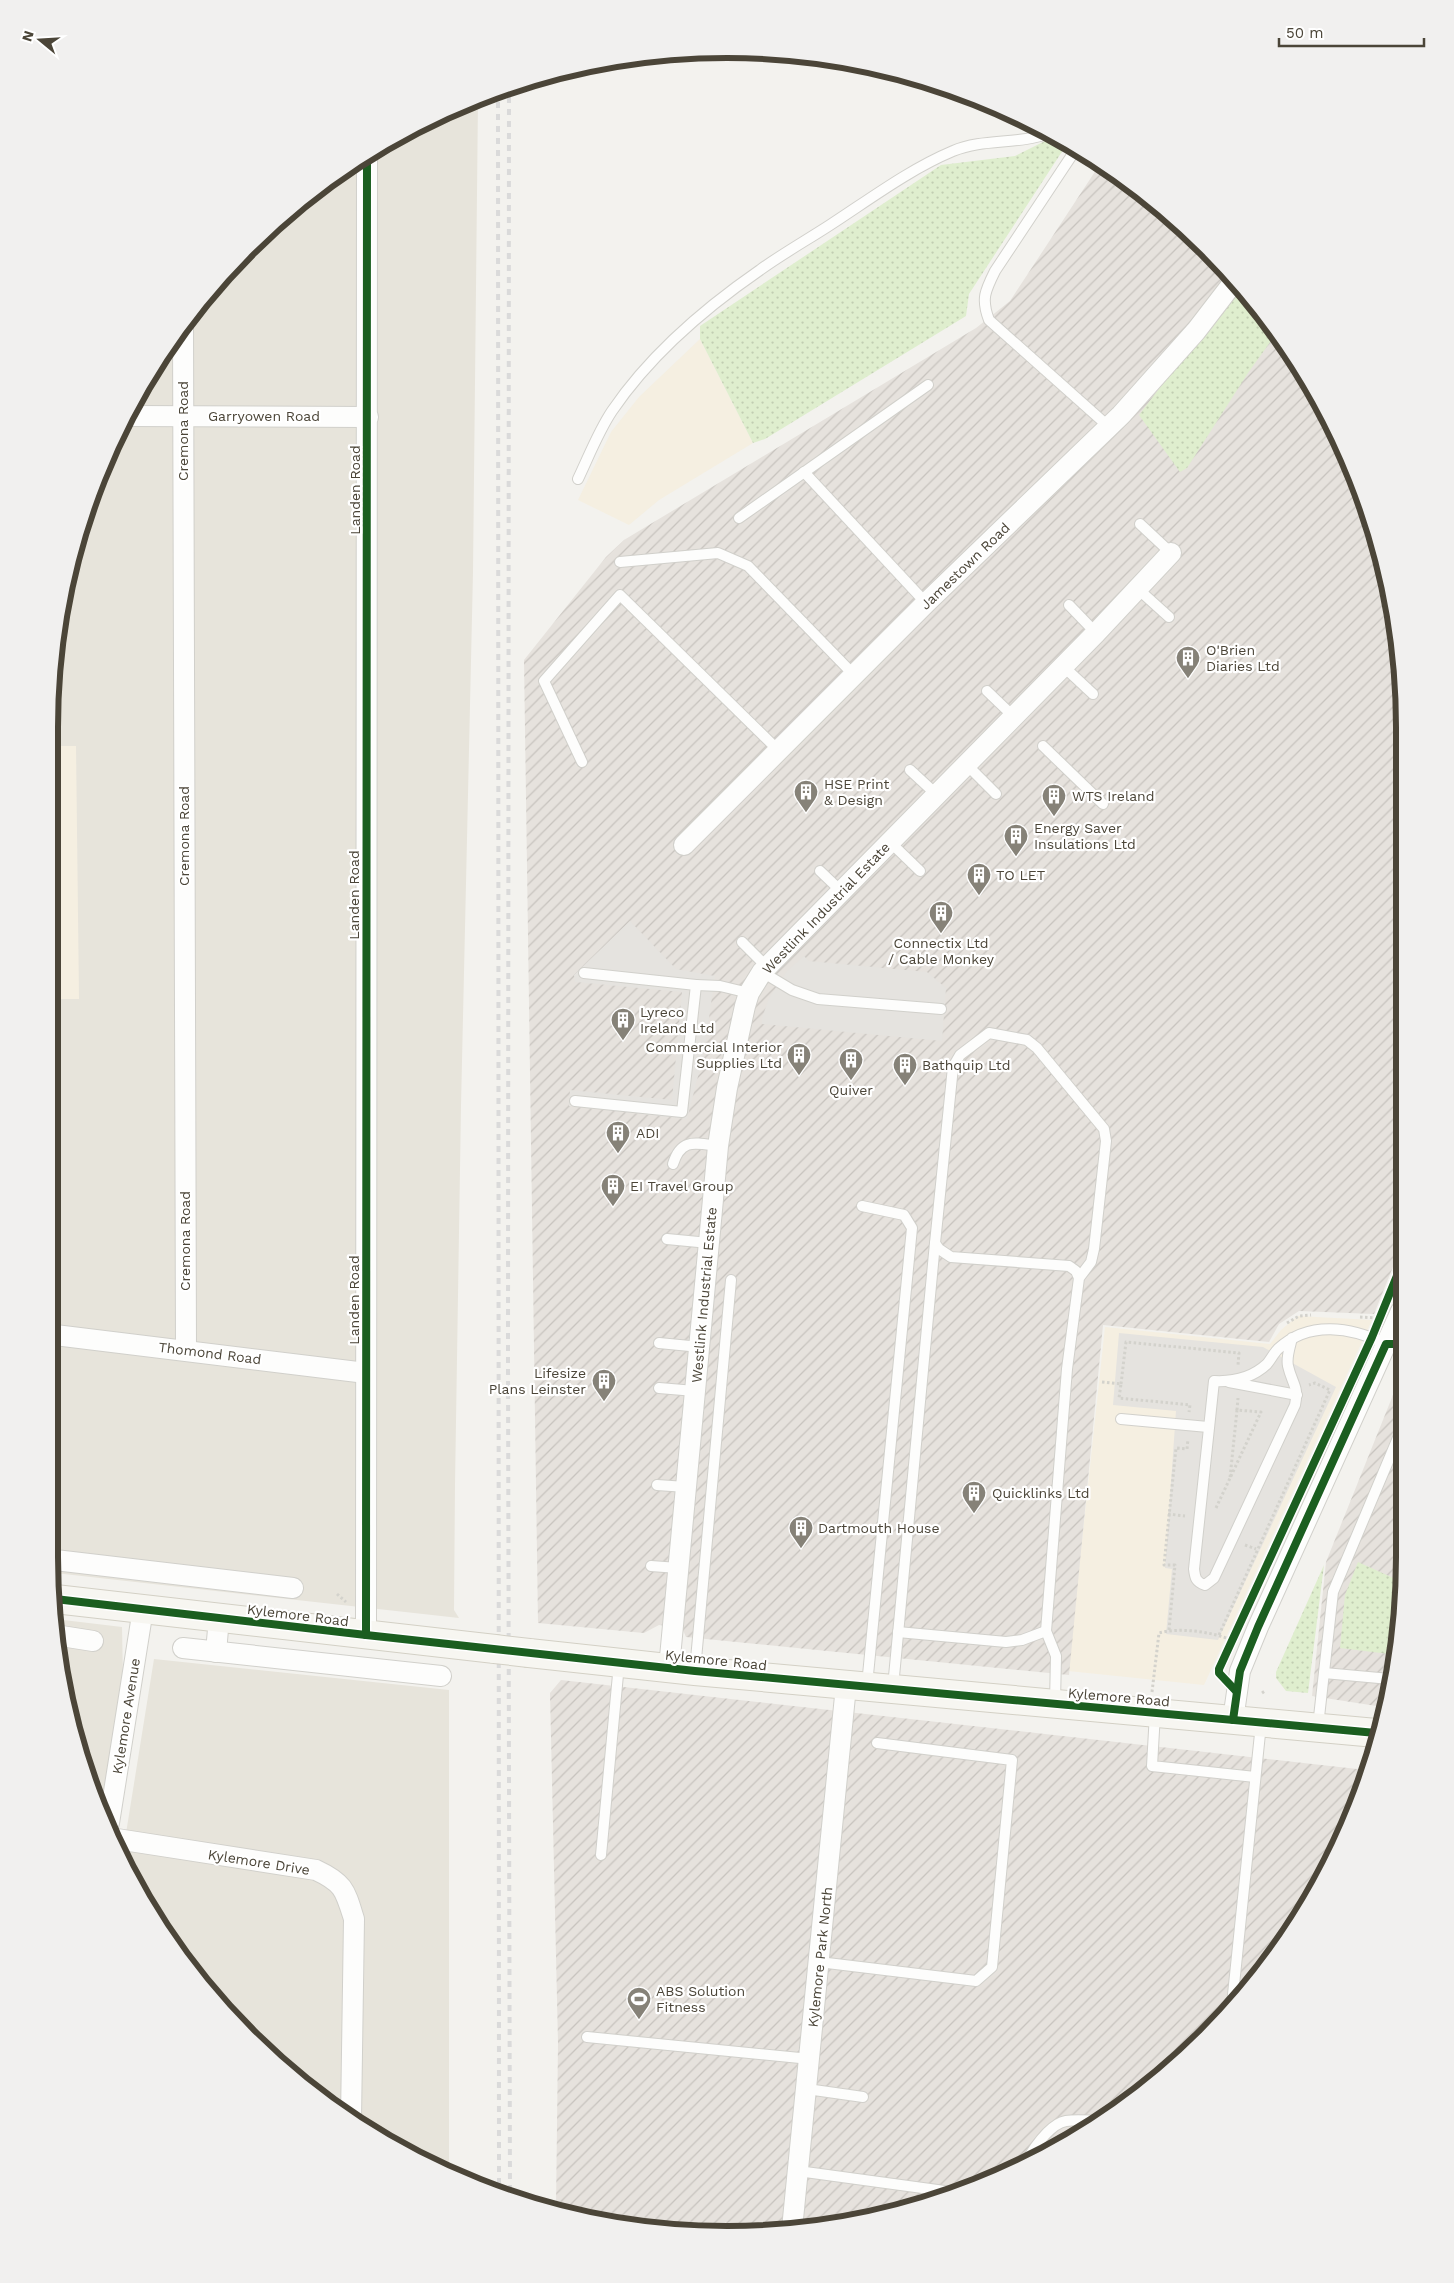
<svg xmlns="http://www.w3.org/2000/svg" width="1454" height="2283" font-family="'Work Sans',sans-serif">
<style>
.residential{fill:#e7e4db}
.commercial{fill:#f5efe1}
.industrial{fill:url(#industrial-furrows)}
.grass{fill:url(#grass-dots)}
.parking{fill:#e5e3df}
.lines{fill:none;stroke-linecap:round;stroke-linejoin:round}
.service-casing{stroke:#d1d0cb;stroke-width:12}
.minor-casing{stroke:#d1d0cb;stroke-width:22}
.secondary-casing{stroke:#d3d0c5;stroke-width:30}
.path{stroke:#d3d2cc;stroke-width:3;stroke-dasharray:2.5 2.5;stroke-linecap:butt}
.service{stroke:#fdfdfc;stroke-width:10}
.minor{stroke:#fdfdfc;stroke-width:20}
.secondary{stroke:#f7f6f1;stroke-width:28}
.rail{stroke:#dadada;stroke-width:4;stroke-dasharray:6 6;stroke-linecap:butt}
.secondary-bridge-casing{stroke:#d3d0c5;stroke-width:30;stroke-linecap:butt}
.secondary-bridge{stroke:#f7f6f1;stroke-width:28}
.cycleway-casing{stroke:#fff;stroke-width:11}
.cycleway{stroke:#1b5e20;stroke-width:8}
.labels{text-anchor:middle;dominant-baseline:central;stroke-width:4.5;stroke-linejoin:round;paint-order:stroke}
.street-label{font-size:14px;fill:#4b4538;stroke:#fff}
.poi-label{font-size:14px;fill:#4b4538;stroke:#fff;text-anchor:start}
.rim{fill:none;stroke:#4b4538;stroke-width:6}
</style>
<defs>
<pattern id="industrial-furrows" width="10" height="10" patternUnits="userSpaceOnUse" patternTransform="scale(1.25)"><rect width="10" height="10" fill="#e6e2dd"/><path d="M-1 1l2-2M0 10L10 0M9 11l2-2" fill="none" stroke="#c7c3be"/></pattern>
<pattern id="grass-dots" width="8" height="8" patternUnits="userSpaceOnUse" patternTransform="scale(1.25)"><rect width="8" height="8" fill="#dfeece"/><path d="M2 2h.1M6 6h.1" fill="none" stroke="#c1cdb2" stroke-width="1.8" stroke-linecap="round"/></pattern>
</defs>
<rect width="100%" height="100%" fill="#f3f2ee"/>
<g class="residential">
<polygon points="478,99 473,572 461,1106 455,1485 454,1610 459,1618 55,1573 55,639 100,467 189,314 280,217 388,139"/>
<polygon points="55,1619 122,1627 123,1677 101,1807 85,1774 55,1645"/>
<polygon points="154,1659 449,1690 449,2171 388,2144 314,2094 217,2003 163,1933 123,1852"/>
</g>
<g class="commercial">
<polygon points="700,339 753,443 659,500 629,525 578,500 611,432 639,397"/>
<polygon points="55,746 76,746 79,999 55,999"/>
<polygon points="1298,1316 1372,1320 1204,1685 1068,1671 1105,1327 1270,1344 1281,1330"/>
</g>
<g class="industrial">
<polygon points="1100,164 1140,189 1237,280 1315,388 1369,509 1404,682 1401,1247 1374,1314 1299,1311 1279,1324 1269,1342 1103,1325 1069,1675 686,1637 682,1628 659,1625 644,1633 538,1623 524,660 606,557 624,540 976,328 1010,301"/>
<polygon points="1401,1375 1399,1644 1383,1707 1312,1696 1326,1562"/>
<polygon points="561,1680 1366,1770 1354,1816 1265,1969 1174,2066 1104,2120 1027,2164 903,2211 815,2228 683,2233 556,2208 558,2043 550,1693"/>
</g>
<g class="grass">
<polygon points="1055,136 1067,144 969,294 966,316 765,439 753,443 700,339 700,326 941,165 1015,156"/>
<polygon points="1240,283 1276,334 1248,373 1187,468 1180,472 1139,415"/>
<polygon points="1358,1562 1400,1581 1399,1644 1397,1655 1340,1648 1345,1595"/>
<polygon points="1324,1565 1308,1693 1286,1691 1276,1678 1276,1672"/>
</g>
<g class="parking">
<polygon points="630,921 676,969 715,976 704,1053 687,1119 569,1106 570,1090 672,1100 682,992 575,982 574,975"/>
<polygon points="804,956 809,961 927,972 946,988 942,1041 762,1024 762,1018 769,998 787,971"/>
<polygon points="1119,1333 1263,1347 1336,1387 1218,1640 1166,1634 1172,1569 1165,1568 1176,1411 1113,1405"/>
</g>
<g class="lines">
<defs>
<g id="service">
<path d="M 1076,149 L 995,271 C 985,291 981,299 989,320 L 1108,426"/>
<polyline points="804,472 926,603"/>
<path d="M 578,479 C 589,456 598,432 612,411 C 650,355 705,308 760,270 C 782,254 807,240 830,225 C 870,199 910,169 953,151 C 984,138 1018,145 1050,133"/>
<polyline points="739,518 928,385"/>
<polyline points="1140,524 1171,553"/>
<polyline points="620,562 718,553 748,566 854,675"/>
<polyline points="1138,589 1169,617"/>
<polyline points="1069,605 1096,633"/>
<polyline points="1063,666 1093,694"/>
<polyline points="987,691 1013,716"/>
<polyline points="1043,746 1103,804"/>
<polyline points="582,762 544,681 620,595 779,751"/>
<polyline points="967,765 996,794"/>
<polyline points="910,770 937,795"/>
<polyline points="890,842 920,871"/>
<polyline points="820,871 842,892"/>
<polyline points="742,942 767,967"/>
<polyline points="762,972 792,990 818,999 941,1009"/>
<polyline points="696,985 720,986 749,993"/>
<polyline points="575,1101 682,1112 696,985 584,973"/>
<polyline points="1399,1113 1402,1111"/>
<path d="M 673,1164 C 681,1138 695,1143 718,1146"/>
<polyline points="862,1206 904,1215 912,1228 867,1685"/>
<polyline points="667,1239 709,1243"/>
<path d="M 1292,1338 C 1290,1347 1286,1357 1288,1366 C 1292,1384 1299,1386 1295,1405 L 1214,1578 L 1205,1585 C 1196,1582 1195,1578 1194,1569 L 1214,1381 C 1233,1382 1252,1378 1267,1364 C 1271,1359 1274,1353 1278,1349 C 1309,1320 1351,1327 1386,1344"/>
<polyline points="659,1343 700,1347"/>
<polyline points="1229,1382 1297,1395"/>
<polyline points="659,1388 695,1391"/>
<polyline points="1121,1419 1208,1427"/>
<polyline points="657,1485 686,1487"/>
<polyline points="651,1566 678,1568"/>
<polyline points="898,1632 1006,1642 1022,1640 1046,1631"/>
<polyline points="695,1670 731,1280"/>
<polyline points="1324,1673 1390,1679"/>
<polyline points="893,1687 935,1243"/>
<polyline points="1055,1702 1056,1656 1046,1631 1067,1369 1079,1278 1076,1271 1069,1266 951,1257 939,1249 935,1243 953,1067 960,1055 989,1033 1027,1040 1037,1048 1104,1129 1106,1141 1094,1249 1091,1262 1079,1278"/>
<polyline points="1155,1713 1152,1766 1255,1777"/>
<polyline points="1318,1726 1333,1592 1400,1433"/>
<polyline points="601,1855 619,1664"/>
<polyline points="819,1962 976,1981 992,1967 1012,1760 877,1743"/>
<polyline points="1232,2004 1261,1724"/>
<polyline points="587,2037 810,2059"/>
<polyline points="807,2089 863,2097"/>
<path d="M 1024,2165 C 1032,2151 1049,2124 1066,2121 C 1077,2119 1091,2121 1101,2121"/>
<polyline points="798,2171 952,2192"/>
</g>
<g id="minor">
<polyline points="183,324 186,1349"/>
<polyline points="130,416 368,417"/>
<polyline points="684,845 926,603 1121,415 1196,331 1236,279"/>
<polyline points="55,1335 366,1373"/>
<polyline points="55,1560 293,1588"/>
<polyline points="55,1635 93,1641"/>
<polyline points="366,1635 367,155"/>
<polyline points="183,1648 441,1676"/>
<polyline points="216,1652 219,1618"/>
<polyline points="669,1668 718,1146 727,1088 745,1006 749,993 762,972 1096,633 1171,553"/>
<polyline points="1233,1720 1240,1671 1258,1627 1401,1311"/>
<polyline points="109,1823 143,1609"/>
<path d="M 117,1839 L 316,1870 C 344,1883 345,1890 354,1919 L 351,2119"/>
<polyline points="792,2229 846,1686"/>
</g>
<g id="secondary">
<polyline points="55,1599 495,1649"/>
<polyline points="529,1653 695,1671 1376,1733"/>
</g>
</defs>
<use href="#service" class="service-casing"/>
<use href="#minor" class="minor-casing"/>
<use href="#secondary" class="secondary-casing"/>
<g class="path">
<polyline points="1360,1317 1378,1318"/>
<polyline points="1287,1323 1299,1316 1311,1315"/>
<polyline points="1102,1382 1121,1384 1119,1398 1190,1405 1189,1412"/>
<polyline points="1121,1384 1126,1342 1239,1353 1238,1365"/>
<polyline points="1237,1410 1238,1398"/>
<polyline points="1216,1508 1261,1412 1237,1410 1230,1478"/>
<polyline points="1168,1514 1185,1516"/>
<polyline points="1245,1545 1256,1549"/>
<polyline points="337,1594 346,1602"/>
<polyline points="1169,1630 1175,1565 1164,1565 1176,1448 1187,1449 1188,1439"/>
<polyline points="1219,1635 1330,1390 1315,1383 1309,1385"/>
<path d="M 1152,1692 L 1159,1633 C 1180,1627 1212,1632 1232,1640"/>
<polyline points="1262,1693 1265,1691"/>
</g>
<use href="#service" class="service"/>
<use href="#minor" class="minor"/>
<use href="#secondary" class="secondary"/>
<g class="rail">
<polyline points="509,85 508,1361 510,2198"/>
<polyline points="498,90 499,2194"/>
</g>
<defs>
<polyline id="secondary-bridge" points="495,1649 529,1653"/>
</defs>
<use href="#secondary-bridge" class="secondary-bridge-casing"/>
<use href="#secondary-bridge" class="secondary-bridge"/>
<defs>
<g id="cycleway">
<polyline points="55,1599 366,1635 695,1671 1376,1733"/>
<polyline points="366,1635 367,155"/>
<polyline points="1236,1691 1219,1673 1219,1669 1372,1337 1401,1266"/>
<polyline points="1233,1720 1240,1671 1258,1627 1386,1344 1401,1344"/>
</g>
</defs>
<use href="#cycleway" class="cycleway-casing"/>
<use href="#cycleway" class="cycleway"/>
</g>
<defs>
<symbol id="building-pin" viewBox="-11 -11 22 30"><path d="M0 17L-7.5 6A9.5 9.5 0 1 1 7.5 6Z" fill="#868278" stroke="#fff"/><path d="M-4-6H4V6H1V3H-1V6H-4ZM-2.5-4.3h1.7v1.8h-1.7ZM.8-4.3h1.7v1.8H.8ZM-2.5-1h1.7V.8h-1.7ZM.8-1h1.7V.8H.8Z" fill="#fff"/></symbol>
<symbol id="stadium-pin" viewBox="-11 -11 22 30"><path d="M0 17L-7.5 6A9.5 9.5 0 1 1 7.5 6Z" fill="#868278" stroke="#fff"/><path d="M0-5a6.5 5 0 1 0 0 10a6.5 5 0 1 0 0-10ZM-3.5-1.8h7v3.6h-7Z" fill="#fff"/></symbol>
</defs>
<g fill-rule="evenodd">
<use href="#building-pin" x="1174" y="644" width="28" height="38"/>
<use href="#building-pin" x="792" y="778" width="28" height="38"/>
<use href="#building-pin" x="1040" y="782" width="28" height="38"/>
<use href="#building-pin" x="1002" y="822" width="28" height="38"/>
<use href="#building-pin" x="965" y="861" width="28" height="38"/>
<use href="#building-pin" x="927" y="899" width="28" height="38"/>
<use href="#building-pin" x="609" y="1006" width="28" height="38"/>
<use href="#building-pin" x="785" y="1041" width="28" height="38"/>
<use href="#building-pin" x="837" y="1046" width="28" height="38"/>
<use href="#building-pin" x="891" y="1051" width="28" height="38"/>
<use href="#building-pin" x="604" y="1119" width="28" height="38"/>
<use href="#building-pin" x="599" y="1172" width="28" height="38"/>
<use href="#building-pin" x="590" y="1367" width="28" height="38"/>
<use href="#building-pin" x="960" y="1479" width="28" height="38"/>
<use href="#building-pin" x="787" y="1514" width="28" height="38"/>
<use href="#stadium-pin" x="625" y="1985" width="28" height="38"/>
</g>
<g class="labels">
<g class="street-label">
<text x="264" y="416">Garryowen Road</text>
<text transform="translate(183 431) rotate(-90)">Cremona Road</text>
<text transform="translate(355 490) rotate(-90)">Landen Road</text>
<text transform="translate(965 566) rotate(-44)">Jamestown Road</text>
<text transform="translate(184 836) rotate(-90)">Cremona Road</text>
<text transform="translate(354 895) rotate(-90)">Landen Road</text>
<text transform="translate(826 908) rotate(-46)">Westlink Industrial Estate</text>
<text transform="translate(185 1241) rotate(-90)">Cremona Road</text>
<text transform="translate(704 1295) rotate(-85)">Westlink Industrial Estate</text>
<text transform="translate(354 1300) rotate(-90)">Landen Road</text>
<text transform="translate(210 1353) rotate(7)">Thomond Road</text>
<text transform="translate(298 1615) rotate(7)">Kylemore Road</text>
<text transform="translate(716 1660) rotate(6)">Kylemore Road</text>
<text transform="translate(1119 1697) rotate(5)">Kylemore Road</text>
<text transform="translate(126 1716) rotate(-81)">Kylemore Avenue</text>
<text transform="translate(259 1862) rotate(9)">Kylemore Drive</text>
<text transform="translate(820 1957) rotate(-84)">Kylemore Park North</text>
</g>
<g class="poi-label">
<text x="1206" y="650">O'Brien<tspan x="1206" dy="16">Diaries Ltd</tspan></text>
<text x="824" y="784">HSE Print<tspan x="824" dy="16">&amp; Design</tspan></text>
<text x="1072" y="796">WTS Ireland</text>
<text x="1034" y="828">Energy Saver<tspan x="1034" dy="16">Insulations Ltd</tspan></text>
<text x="996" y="875">TO LET</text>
<text x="941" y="943" text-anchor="middle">Connectix Ltd<tspan x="941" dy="16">/ Cable Monkey</tspan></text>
<text x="640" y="1012">Lyreco<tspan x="640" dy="16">Ireland Ltd</tspan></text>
<text x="782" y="1047" text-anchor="end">Commercial Interior<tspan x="782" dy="16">Supplies Ltd</tspan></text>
<text x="922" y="1065">Bathquip Ltd</text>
<text x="851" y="1090" text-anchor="middle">Quiver</text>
<text x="636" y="1133">ADI</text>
<text x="630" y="1186">EI Travel Group</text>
<text x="586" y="1373" text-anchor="end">Lifesize<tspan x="586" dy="16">Plans Leinster</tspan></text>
<text x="992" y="1493">Quicklinks Ltd</text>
<text x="818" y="1528">Dartmouth House</text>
<text x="656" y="1991">ABS Solution<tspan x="656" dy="16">Fitness</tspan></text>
</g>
</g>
<path d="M0 0H1454V2283H0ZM727 58H727A669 669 0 0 1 1396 727V1557A669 669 0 0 1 727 2226H727A669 669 0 0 1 58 1557V727A669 669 0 0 1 727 58Z" fill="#f1f0ef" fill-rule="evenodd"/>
<path class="rim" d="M727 58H727A669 669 0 0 1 1396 727V1557A669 669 0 0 1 727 2226H727A669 669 0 0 1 58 1557V727A669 669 0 0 1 727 58Z"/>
<g transform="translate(40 40) rotate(288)" stroke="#ffffff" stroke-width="4" paint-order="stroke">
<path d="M0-4L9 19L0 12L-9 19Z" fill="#4b4538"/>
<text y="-8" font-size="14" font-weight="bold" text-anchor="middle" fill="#4b4538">N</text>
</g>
<path d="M1279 38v8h145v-8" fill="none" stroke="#4b4538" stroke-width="2.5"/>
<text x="1286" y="38" font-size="15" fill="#4b4538" stroke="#ffffff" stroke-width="4" paint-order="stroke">50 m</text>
</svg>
